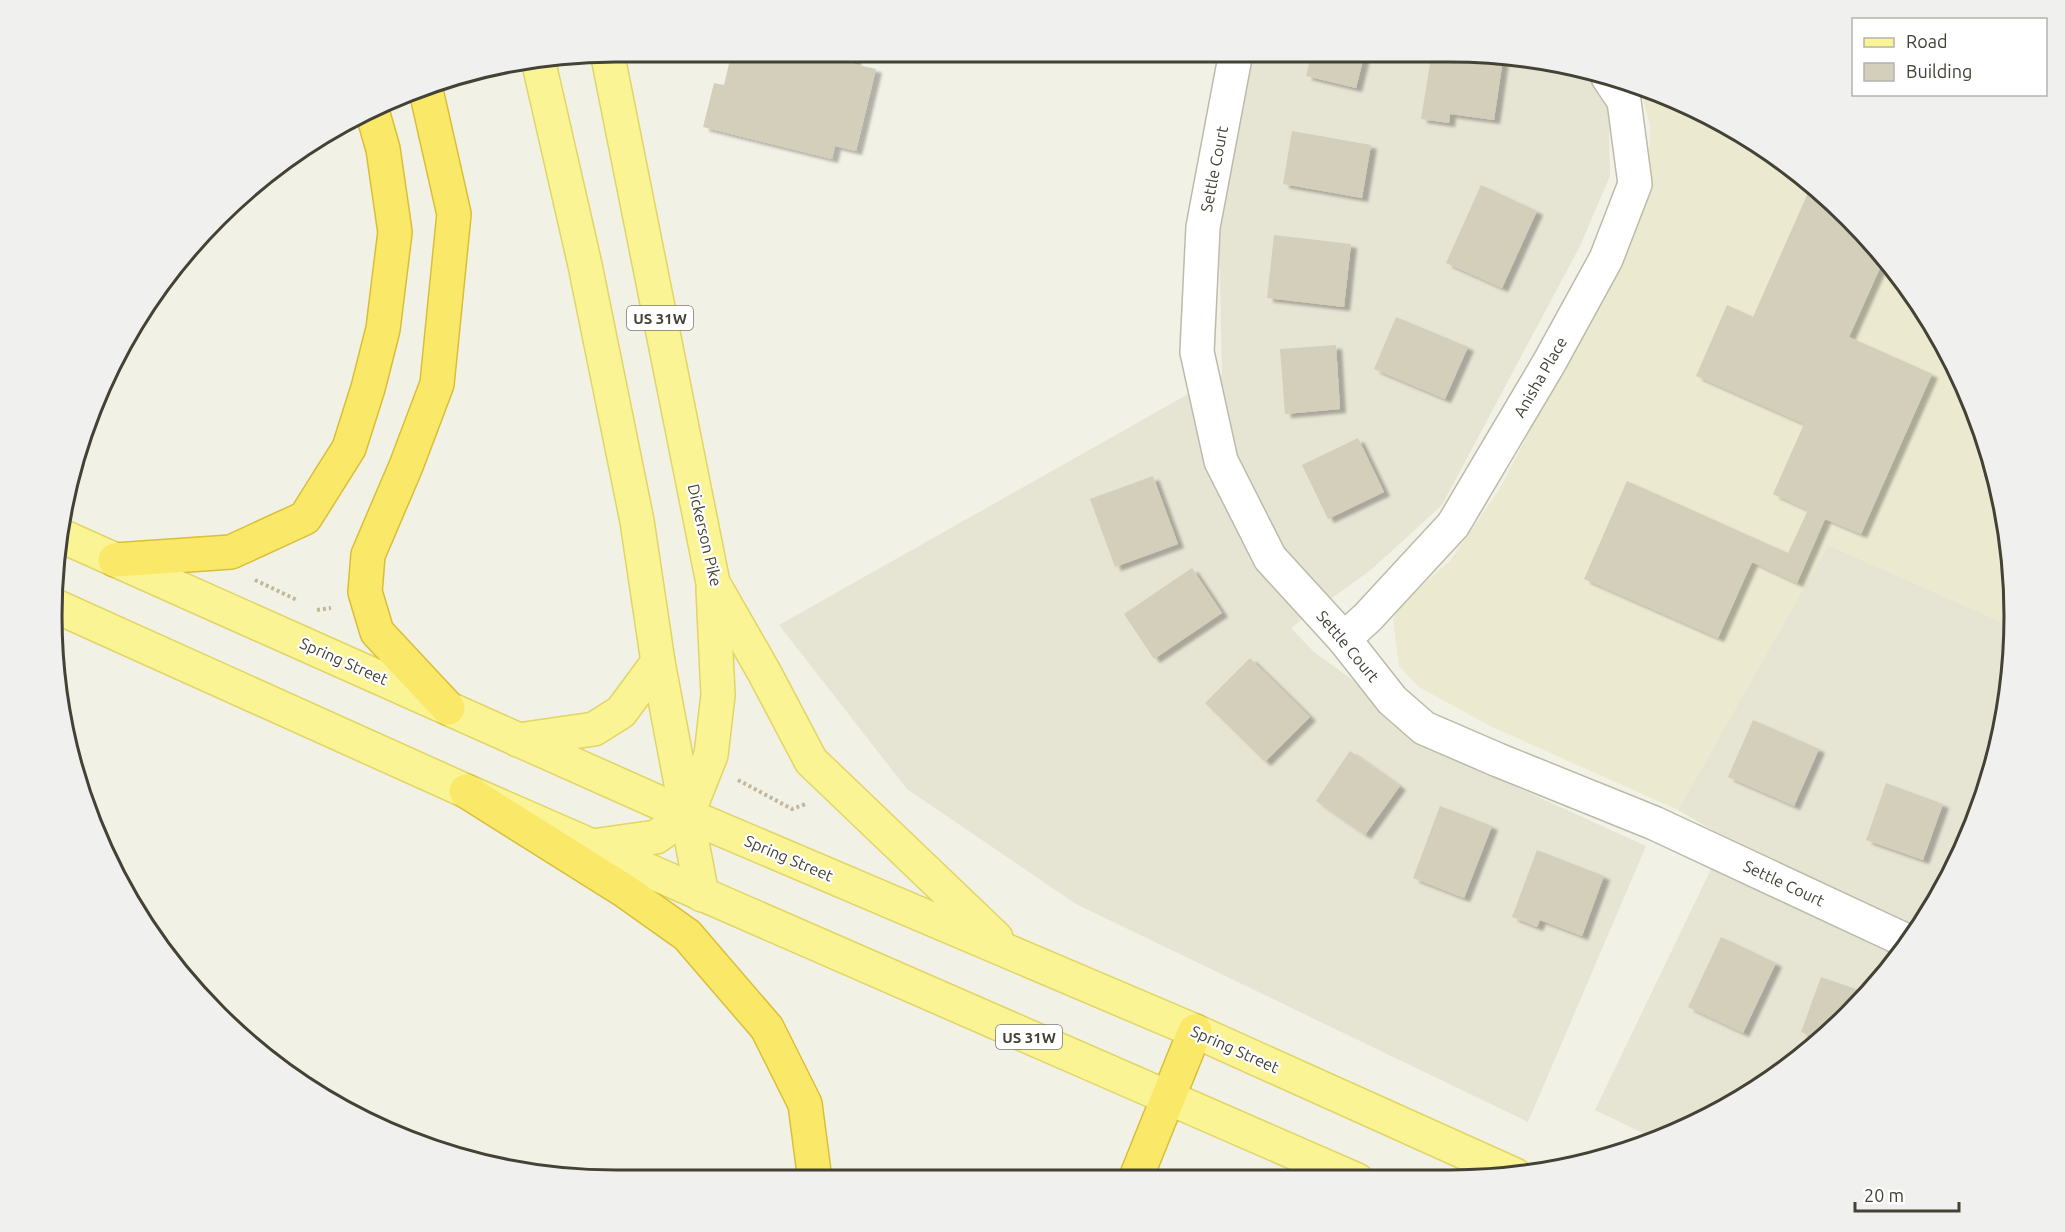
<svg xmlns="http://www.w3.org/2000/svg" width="2065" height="1232" font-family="Ubuntu,sans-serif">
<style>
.residential{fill:#e6e4d3}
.education{fill:#ebe9cf}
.building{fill:#d3cfbb;filter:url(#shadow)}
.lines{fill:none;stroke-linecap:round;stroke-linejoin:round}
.street-casing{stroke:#bdbaa8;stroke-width:36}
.primary-casing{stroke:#e0d565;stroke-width:36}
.highway-casing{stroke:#d9bf38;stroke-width:36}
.path{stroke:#bfb99a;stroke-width:4;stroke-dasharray:3 3;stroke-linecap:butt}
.street{stroke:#fff;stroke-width:33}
.primary{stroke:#fbf495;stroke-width:33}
.highway{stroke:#fae868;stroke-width:33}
.labels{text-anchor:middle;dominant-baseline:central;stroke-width:4.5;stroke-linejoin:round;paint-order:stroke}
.shield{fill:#fff;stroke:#7c7a72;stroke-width:1.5}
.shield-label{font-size:15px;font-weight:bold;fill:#444135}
.street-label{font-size:16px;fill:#444135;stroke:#fff}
.rim{fill:none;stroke:#444135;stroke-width:3}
</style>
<defs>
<filter id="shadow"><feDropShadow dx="6" dy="4" stdDeviation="1.5" flood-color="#0004"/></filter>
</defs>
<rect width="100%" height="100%" fill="#f2f1e5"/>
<g class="residential">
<polygon points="1250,52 1486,52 1631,81 1609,134 1610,176 1580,246 1442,505 1372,569 1291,628 1314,652 1472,767 1646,846 1528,1122 1076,904 907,789 779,625 1222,375 1219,240"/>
<polygon points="1828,545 2013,627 2003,727 1971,833 1919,930 1822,1041 1731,1105 1653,1138 1595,1110 1726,838 1678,810"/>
</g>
<polygon class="education" points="1640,86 1763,146 1849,217 1919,302 1971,400 2003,506 2014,616 2013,627 1828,545 1678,810 1490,726 1419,687 1399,666 1393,620 1400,604 1450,561 1499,490 1632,234 1648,183 1650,126"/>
<g class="building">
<polygon points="732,51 857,51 854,64 876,69 856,151 835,146 832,159 703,127 714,83 724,85"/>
<polygon points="1312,52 1365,52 1356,88 1306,76"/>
<polygon points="1432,52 1463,52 1503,59 1494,120 1450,114 1449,123 1421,119"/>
<polygon points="1292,131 1371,145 1362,198 1283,184"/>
<polygon points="1481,185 1537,211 1502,288 1446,263"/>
<polygon points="1811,186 1849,217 1884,259 1849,337 1932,374 1861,534 1825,519 1797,583 1752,562 1718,638 1584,579 1627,481 1788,553 1808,510 1773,494 1804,424 1696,376 1727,305 1753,317"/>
<polygon points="1274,235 1351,244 1344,307 1267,298"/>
<polygon points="1396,317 1468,347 1445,399 1374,369"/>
<polygon points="1336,345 1340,409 1285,414 1280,349"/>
<polygon points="1358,438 1384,492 1328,519 1302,465"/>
<polygon points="1153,476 1178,544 1115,567 1090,499"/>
<polygon points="1192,568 1222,613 1154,659 1124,614"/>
<polygon points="1250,658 1310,717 1265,762 1205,703"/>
<polygon points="1753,720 1819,749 1794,806 1728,777"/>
<polygon points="1350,751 1400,786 1365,835 1316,801"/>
<polygon points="1886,783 1943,804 1923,860 1866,840"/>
<polygon points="1440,806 1492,826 1464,898 1413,878"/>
<polygon points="1537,850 1604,876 1582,936 1540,920 1537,927 1512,917"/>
<polygon points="1721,937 1776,963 1743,1033 1688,1007"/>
<polygon points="1821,977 1864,992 1822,1040 1801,1032"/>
</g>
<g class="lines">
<defs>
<g id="street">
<polyline points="1236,52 1203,227 1197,352 1221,461 1270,558 1344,639 1392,700 1424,728 1498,760 1654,823 1909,942"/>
<polyline points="1344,639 1368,617 1453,525 1549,363 1606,259 1635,184 1624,101 1608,77"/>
</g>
<g id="primary">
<polyline points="607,52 713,583 764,672 811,761 996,938"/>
<polyline points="539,64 585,265 637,521 658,662 702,895"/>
<polyline points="64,537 687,815 1195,1031 1515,1175"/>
<polyline points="53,605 466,791 1357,1180"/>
<polyline points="518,740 594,729 621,712 658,662"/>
<polyline points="592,846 656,837 687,815 711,755 718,695 713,589"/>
</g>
<g id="highway">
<polyline points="425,86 454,214 437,384 406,466 368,555 365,592 377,632 448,708"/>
<polyline points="115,560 231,552 305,518 349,448 368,388 383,329 395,232 383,149 373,114"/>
<polyline points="466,791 625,891 687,935 767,1028 805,1104 815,1180"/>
<polyline points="1135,1180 1195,1031"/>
</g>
</defs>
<use href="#street" class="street-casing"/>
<use href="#primary" class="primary-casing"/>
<use href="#highway" class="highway-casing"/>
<g class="path">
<polyline points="255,580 297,600"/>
<polyline points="317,610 331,608"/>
<polyline points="738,780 792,809 806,804"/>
</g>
<use href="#street" class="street"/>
<use href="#primary" class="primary"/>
<use href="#highway" class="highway"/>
</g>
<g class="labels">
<g class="shield">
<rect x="627" y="306" width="66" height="24" rx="4.5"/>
<rect x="996" y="1025" width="66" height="24" rx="4.5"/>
</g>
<g class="shield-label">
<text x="660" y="318">US 31W</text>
<text x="1029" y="1037">US 31W</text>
</g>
<g class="street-label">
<text transform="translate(1214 169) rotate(-79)">Settle Court</text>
<text transform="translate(1540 377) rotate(-60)">Anisha Place</text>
<text transform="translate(705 535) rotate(77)">Dickerson Pike</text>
<text transform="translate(1348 646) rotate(50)">Settle Court</text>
<text transform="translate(344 661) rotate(24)">Spring Street</text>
<text transform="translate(789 858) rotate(23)">Spring Street</text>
<text transform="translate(1784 883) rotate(25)">Settle Court</text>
<text transform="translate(1235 1049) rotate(24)">Spring Street</text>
</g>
</g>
<path d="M0 0H2065V1232H0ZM616 62H1450A554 554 0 0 1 2004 616V616A554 554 0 0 1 1450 1170H616A554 554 0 0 1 62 616V616A554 554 0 0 1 616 62Z" fill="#f0f0ef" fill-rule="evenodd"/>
<path class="rim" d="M616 62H1450A554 554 0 0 1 2004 616V616A554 554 0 0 1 1450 1170H616A554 554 0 0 1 62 616V616A554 554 0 0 1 616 62Z"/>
<rect x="1852" y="18" width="195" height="78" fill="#ffffff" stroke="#b4b3ae" stroke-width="1.5"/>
<rect x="1864" y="38" width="30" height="9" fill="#fbf495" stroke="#b4b3ae" stroke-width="1.5"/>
<text x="1906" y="48" font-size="18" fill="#444135">Road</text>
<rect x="1864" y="63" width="30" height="18" fill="#d3cfbb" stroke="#b4b3ae" stroke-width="1.5"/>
<text x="1906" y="78" font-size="18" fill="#444135">Building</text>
<path d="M1855 1202v9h104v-9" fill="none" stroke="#444135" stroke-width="3"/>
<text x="1864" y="1202" font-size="18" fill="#444135" stroke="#ffffff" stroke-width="4.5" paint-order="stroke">20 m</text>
</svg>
